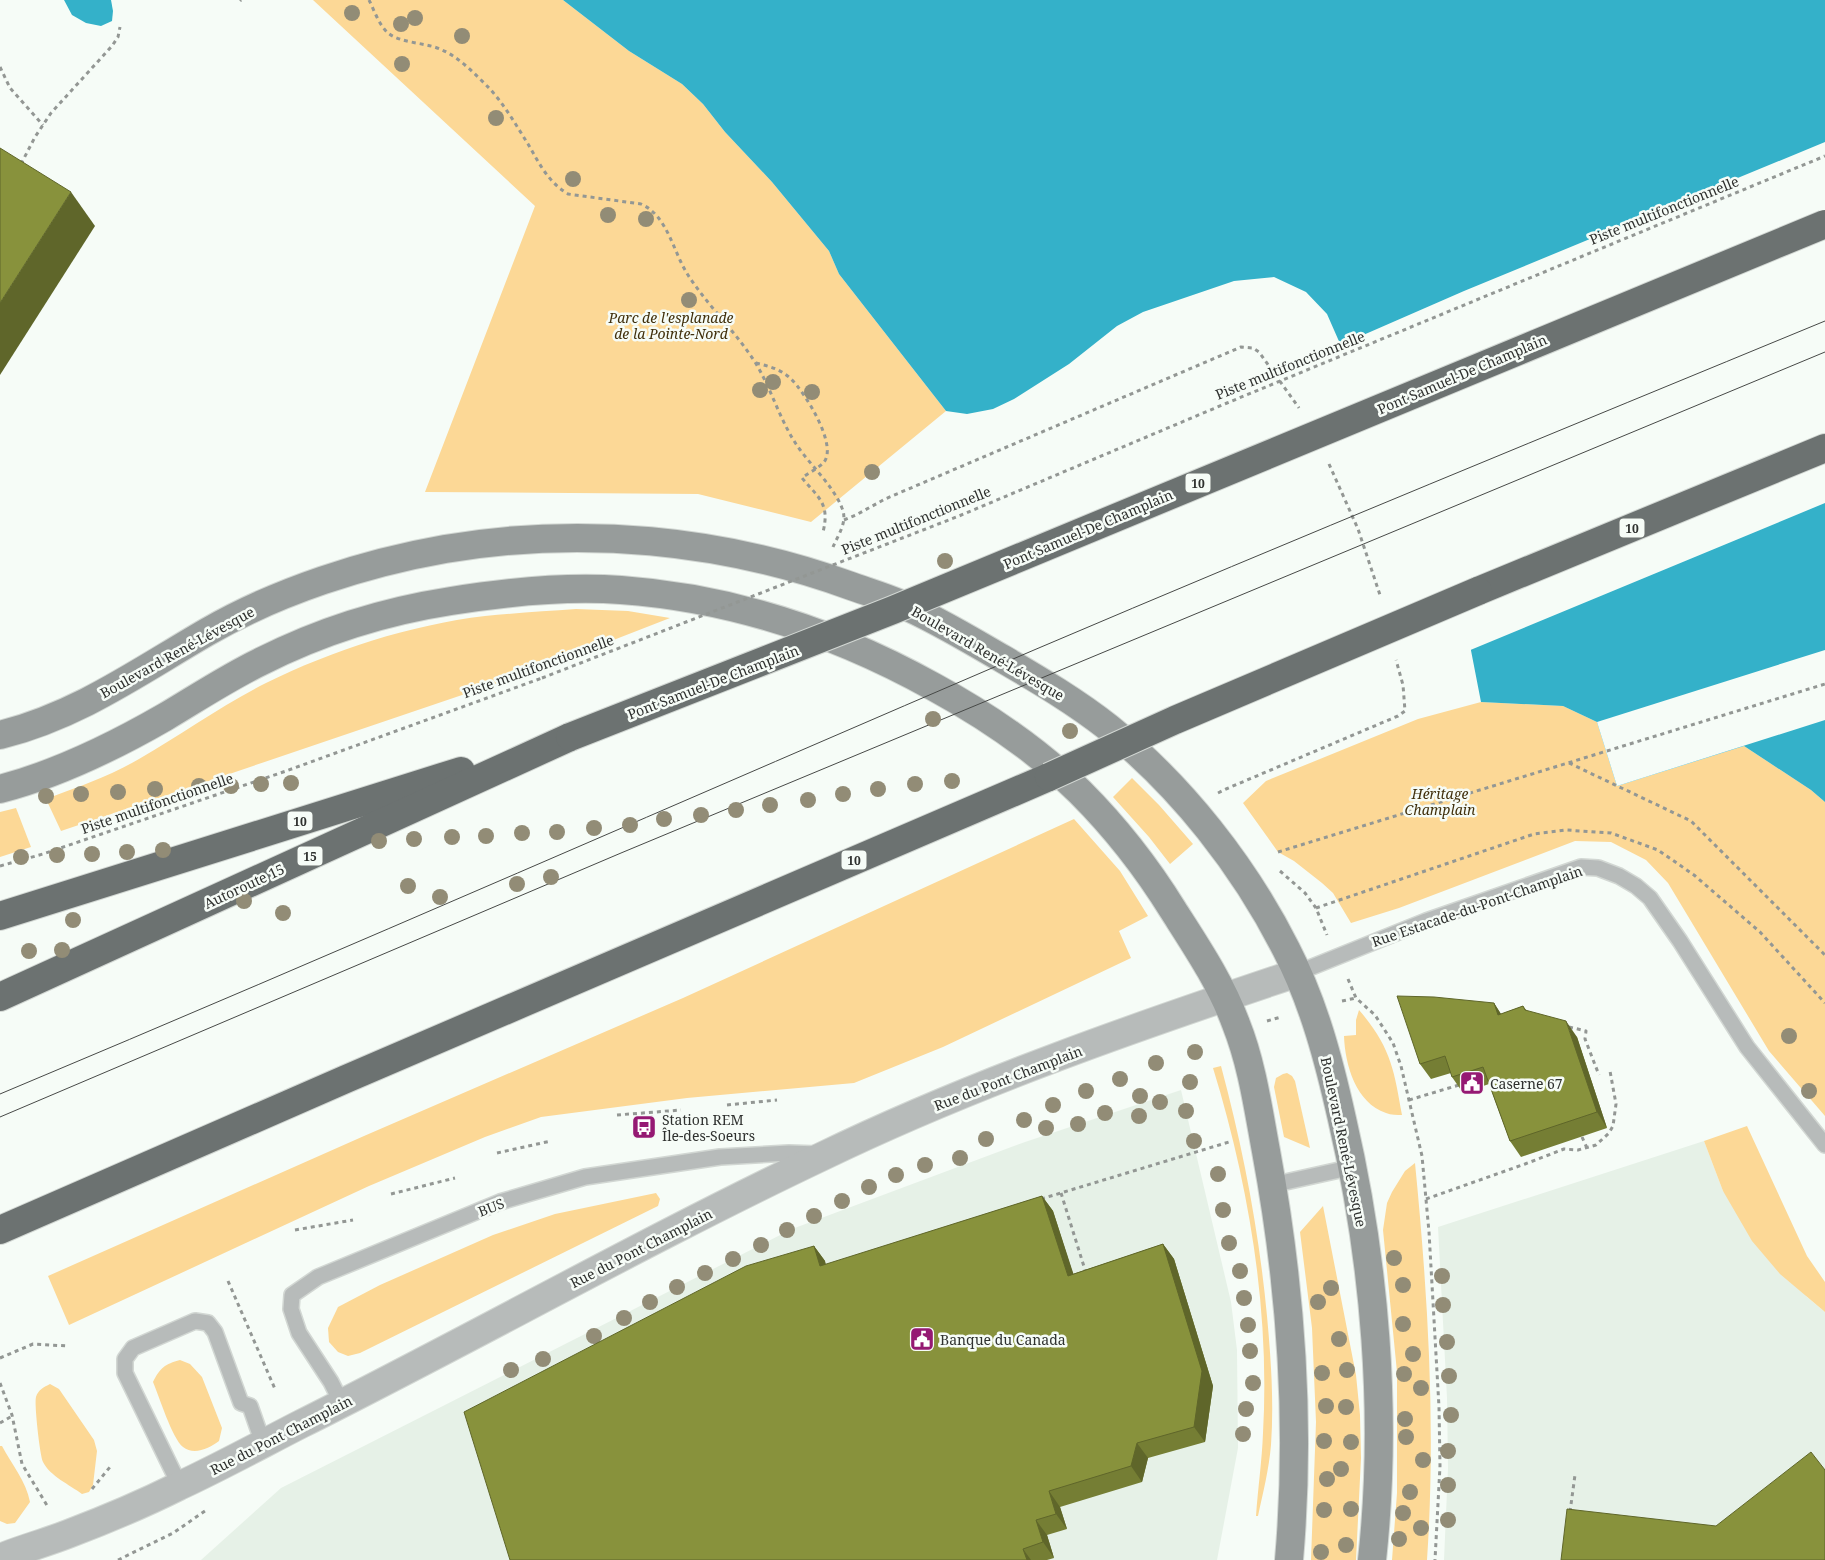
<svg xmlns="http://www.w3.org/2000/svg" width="1825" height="1560" font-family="'Noto Serif',serif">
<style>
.built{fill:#e6f1e7}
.green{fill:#fcd896}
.water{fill:#34b1c9}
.pier{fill:#f6fcf7}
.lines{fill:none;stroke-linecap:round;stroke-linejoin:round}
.lane-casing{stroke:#d2d7d3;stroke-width:18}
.street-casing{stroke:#d2d7d3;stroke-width:30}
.secondary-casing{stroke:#d2d7d3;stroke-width:30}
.highway-casing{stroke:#d2d7d3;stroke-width:30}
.path{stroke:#939794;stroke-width:3;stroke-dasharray:4 4;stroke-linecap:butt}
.lane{stroke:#b7bbba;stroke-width:15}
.street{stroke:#b7bbba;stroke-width:28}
.secondary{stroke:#979c9b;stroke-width:28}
.highway{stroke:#6c7271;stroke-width:28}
.tram{stroke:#474947;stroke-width:1}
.highway-bridge-casing{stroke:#d2d7d3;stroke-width:30;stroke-linecap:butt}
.path-bridge{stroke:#939794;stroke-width:3;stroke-dasharray:4 4;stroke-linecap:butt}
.highway-bridge{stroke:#6c7271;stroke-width:28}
.tree{fill:#928c76}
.wall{fill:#757e34}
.shaded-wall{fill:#5f662a}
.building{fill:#88923c;stroke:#5f662a}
.labels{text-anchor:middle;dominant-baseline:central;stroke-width:5;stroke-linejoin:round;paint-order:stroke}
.shield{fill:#f6fcf7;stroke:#6b6e6b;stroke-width:1}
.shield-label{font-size:12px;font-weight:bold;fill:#2f312f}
.street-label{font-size:14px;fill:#2f312f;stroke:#f6fcf7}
.park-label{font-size:14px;font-style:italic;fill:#41300c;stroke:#f6fcf7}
.poi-label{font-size:14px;fill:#2f312f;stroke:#f6fcf7;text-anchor:start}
</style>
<rect width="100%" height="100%" fill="#f6fcf7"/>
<g class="built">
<polygon points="1181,1090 1231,1302 1237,1350 1238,1448 1217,1560 201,1560 281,1488 792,1229 1025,1142"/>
<polygon points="1704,1141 1723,1191 1807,1297 1825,1312 1825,1560 1444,1560 1448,1468 1447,1398 1438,1227"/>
</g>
<g class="green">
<polygon points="313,0 563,0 629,51 682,84 703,104 725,132 772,182 829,251 839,274 946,411 811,522 698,494 425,492 535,206"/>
<path d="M 576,609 L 628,611 L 670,618 L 539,669 L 61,831 L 46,799 C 78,787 110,776 139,759 C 182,734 222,705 266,683 C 333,650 410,625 485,616 C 515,613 546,611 576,609 Z"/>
<polygon points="1481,702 1563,706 1597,722 1617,786 1744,746 1811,790 1825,802 1825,1116 1769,1051 1668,883 1646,860 1611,842 1575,841 1399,908 1351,923 1333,893 1322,883 1294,861 1278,852 1243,803 1266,781 1418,719"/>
<polygon points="1132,778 1159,805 1193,844 1170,864 1149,837 1113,797"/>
<polygon points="16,808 31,847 0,857 0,812"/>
<polygon points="1074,819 1120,871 1148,916 1119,931 1131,958 943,1047 854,1083 687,1098 541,1117 485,1137 369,1186 69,1325 48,1276 364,1136 683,998"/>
<path d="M 1359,1010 C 1391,1047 1394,1070 1402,1115 C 1397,1115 1391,1115 1386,1113 C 1356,1103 1345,1065 1344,1036 L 1356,1035 L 1356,1020 Z"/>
<path d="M 1221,1066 C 1243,1148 1259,1231 1267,1316 C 1271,1359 1274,1402 1271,1445 C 1269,1469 1263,1493 1258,1516 L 1256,1516 C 1258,1488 1262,1460 1263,1433 C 1270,1311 1249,1185 1213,1068 Z"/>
<polygon points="1287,1073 1292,1076 1295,1081 1310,1148 1284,1137 1274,1087 1276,1078 1283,1074"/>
<polygon points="1747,1126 1807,1256 1825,1282 1825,1312 1780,1274 1752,1241 1723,1191 1704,1141"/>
<path d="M 1415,1163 C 1428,1296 1436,1427 1427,1560 L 1392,1560 L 1397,1493 L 1397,1372 L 1383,1230 L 1387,1203 L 1392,1192 L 1405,1171 Z"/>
<polygon points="656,1193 660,1199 658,1206 360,1353 348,1356 338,1352 329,1342 328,1328 338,1307 380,1285 493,1235 555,1214"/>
<polygon points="1323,1206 1356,1375 1360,1415 1361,1458 1356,1560 1311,1560 1316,1422 1312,1328 1300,1232"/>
<path d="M 180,1360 L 190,1364 L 202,1377 L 222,1428 L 219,1441 C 210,1448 194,1456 183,1447 C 172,1438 159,1396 153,1382 C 160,1368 165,1364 180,1360 Z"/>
<path d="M 50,1384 L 59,1389 L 94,1440 L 97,1451 L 93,1485 L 89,1492 L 82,1494 C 70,1485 50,1476 43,1462 C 40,1456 34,1403 36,1397 C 38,1390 44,1387 50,1384 Z"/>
<path d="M 0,1446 L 2,1446 C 12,1465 26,1481 30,1502 L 15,1523 L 7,1524 L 0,1521 Z"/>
</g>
<g class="water">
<polygon points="64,0 111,0 113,11 112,21 101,26 86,23 72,15"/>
<polygon points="563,0 1825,0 1825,802 1811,790 1744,746 1617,786 1597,722 1563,706 1481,702 1468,635 1327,314 1306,292 1274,277 1234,281 1143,312 1117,326 1069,364 1014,399 993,409 967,414 946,411 839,274 829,251 772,182 725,132 703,104 682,84 629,51"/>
</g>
<g class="pier">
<polygon points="1825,142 1825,503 1468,651 1466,636 1338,346 1464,291"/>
<polygon points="1825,650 1825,720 1617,786 1597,722"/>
</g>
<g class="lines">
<defs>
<g id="lane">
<polyline points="1297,973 1426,921 1581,867 1598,868 1619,876 1636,886 1650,898 1680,941 1747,1047 1825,1145"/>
<polyline points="1272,1185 1353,1167"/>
<polyline points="342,1404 331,1382 299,1333 291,1309 292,1295 318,1277 500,1202 585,1177 720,1157 789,1153 818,1154"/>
<polyline points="180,1486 125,1373 125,1359 133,1348 195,1321 208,1323 215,1332 241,1403 250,1406 263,1443"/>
</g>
<path id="street" d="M 0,1558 C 22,1549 45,1543 68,1534 C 105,1520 143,1504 179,1486 C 220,1467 260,1445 301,1424 C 475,1337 646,1240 823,1156 C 974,1083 1138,1026 1297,973"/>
<g id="secondary">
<path d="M 0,735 C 79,715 138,672 207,632 C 278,591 365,563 445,549 C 581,526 722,539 851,586 C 868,592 885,597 901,604 C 936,619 970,640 1003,659 C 1039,680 1076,702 1109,728 C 1182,787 1244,866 1286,949 C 1314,1003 1329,1061 1342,1119 C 1375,1261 1388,1415 1372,1560"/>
<path d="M 0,789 C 58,774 113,747 165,717 C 197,698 227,678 260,662 C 319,632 386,611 451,601 C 507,592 564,586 621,590 C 733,598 837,633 934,687 C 987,716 1037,750 1080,792 C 1115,827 1147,868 1173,910 C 1196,946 1221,983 1236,1024 C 1252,1064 1258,1108 1266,1151 C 1291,1286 1301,1423 1289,1560"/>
</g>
<g id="highway">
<polyline points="1478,591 1825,448"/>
<polyline points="0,916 461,771"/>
<polyline points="0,997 570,737"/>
<polyline points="0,1230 346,1079 1049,777"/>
</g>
</defs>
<use href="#lane" class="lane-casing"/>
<use href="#street" class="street-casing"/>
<use href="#secondary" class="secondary-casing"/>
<use href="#highway" class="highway-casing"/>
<g class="path">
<path d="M 369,0 C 374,10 379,25 388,33 C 402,44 426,42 442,50 C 459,57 476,75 489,88 C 504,104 516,125 528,144 C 539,163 548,182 568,194 L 641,204 C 668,216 673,252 688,275 C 708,306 735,331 755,362 C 771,388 779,418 796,444 C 809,464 833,485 842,508 C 848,522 838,535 833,547"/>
<polyline points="240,1 241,0"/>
<polyline points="0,67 10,88 43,125"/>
<polyline points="21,164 35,137 51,113 112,46 118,37 120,27"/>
<path d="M 756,363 C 768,366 781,369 791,379 C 804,391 838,445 824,462 C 819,468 808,473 802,478 C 819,498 830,504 823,532"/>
<polyline points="1329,464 1358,529 1381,598"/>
<polyline points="844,520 856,515 885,499 1241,347 1253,348 1259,352 1299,408"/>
<polyline points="1569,763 1691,821 1825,955"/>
<polyline points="1218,793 1226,789 1398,716 1405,711 1403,685 1396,660"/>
<polyline points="1278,852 1825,684"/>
<polyline points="0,866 43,854 286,771 542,678"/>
<polyline points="1280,871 1305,893 1316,908 1327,935"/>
<polyline points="1316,908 1534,834 1566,830 1611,833 1658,850 1694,875 1760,932 1825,1003"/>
<polyline points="1348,979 1356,998 1375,1015 1393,1043 1401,1066 1422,1156 1429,1232 1439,1407 1440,1466 1435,1560"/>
<polyline points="1342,1001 1356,998"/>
<polyline points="1267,1021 1281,1017"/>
<polyline points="1569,1027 1586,1031 1585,1039 1599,1075"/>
<polyline points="1409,1100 1459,1085"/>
<polyline points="727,1105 777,1100"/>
<polyline points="617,1115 681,1110"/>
<polyline points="1582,1137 1587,1148"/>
<polyline points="497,1153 551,1141"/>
<polyline points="1061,1193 1086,1273"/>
<polyline points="391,1194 455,1178"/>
<polyline points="1041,1199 1229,1142"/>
<polyline points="1426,1199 1525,1164 1564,1149 1578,1150 1596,1145 1609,1133 1613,1126 1616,1104 1610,1071"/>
<polyline points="295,1230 353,1220"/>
<polyline points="228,1281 275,1389"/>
<polyline points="0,1358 33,1344 68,1346"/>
<polyline points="0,1383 12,1415 22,1464 48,1507"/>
<polyline points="0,1423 12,1416"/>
<polyline points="92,1489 110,1467"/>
<polyline points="1570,1512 1575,1475"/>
<polyline points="118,1560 173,1533 205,1511"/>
</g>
<use href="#lane" class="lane"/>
<use href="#street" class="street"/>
<use href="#secondary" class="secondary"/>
<use href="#highway" class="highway"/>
<g class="tram">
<path d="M 0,1094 C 346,949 689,798 1034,650 C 1297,538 1561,430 1825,321"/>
<polyline points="0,1117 621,853 1825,352"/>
</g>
<defs>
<g id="highway-bridge">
<polyline points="570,737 893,610 1825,224"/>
<polyline points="1049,777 1175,720 1478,591"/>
</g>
</defs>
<use href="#highway-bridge" class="highway-bridge-casing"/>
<polyline class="path-bridge" points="542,678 959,516 1227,403 1825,156"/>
<use href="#highway-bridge" class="highway-bridge"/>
</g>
<g class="tree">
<circle cx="352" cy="13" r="8"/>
<circle cx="415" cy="18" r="8"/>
<circle cx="401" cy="24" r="8"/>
<circle cx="462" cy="36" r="8"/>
<circle cx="402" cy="64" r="8"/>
<circle cx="496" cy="118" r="8"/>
<circle cx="573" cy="179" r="8"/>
<circle cx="608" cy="215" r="8"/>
<circle cx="646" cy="219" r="8"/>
<circle cx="689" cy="300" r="8"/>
<circle cx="773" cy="382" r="8"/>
<circle cx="760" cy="390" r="8"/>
<circle cx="812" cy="392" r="8"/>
<circle cx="872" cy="472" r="8"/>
<circle cx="945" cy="561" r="8"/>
<circle cx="933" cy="719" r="8"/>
<circle cx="1070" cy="731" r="8"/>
<circle cx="952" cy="781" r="8"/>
<circle cx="291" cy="783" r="8"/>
<circle cx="261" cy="784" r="8"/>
<circle cx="915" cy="784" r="8"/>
<circle cx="199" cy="786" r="8"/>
<circle cx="231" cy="786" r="8"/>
<circle cx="155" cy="789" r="8"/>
<circle cx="878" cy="789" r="8"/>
<circle cx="118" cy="792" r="8"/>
<circle cx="81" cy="794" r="8"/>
<circle cx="843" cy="794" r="8"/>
<circle cx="46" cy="796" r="8"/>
<circle cx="808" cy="800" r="8"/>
<circle cx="770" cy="805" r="8"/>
<circle cx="736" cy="810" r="8"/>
<circle cx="701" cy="815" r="8"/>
<circle cx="664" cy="819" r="8"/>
<circle cx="630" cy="825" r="8"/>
<circle cx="594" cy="828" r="8"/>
<circle cx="557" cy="832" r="8"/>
<circle cx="522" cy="833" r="8"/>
<circle cx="486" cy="836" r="8"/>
<circle cx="452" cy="837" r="8"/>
<circle cx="414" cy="839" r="8"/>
<circle cx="379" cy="841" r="8"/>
<circle cx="163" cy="850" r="8"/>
<circle cx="127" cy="852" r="8"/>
<circle cx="92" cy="854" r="8"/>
<circle cx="57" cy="855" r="8"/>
<circle cx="21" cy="857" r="8"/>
<circle cx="551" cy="877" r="8"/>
<circle cx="517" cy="884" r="8"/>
<circle cx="408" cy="886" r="8"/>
<circle cx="440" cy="897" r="8"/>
<circle cx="244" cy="901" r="8"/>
<circle cx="283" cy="913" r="8"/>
<circle cx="73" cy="920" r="8"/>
<circle cx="62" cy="950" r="8"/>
<circle cx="29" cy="951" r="8"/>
<circle cx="1789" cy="1036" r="8"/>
<circle cx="1195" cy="1052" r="8"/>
<circle cx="1156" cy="1063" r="8"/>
<circle cx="1120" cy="1079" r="8"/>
<circle cx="1190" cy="1082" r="8"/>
<circle cx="1086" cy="1091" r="8"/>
<circle cx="1809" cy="1091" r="8"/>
<circle cx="1140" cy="1096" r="8"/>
<circle cx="1160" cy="1102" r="8"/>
<circle cx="1053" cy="1105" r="8"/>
<circle cx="1186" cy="1111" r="8"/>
<circle cx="1105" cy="1113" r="8"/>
<circle cx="1139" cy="1116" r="8"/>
<circle cx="1024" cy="1120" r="8"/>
<circle cx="1078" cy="1124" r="8"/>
<circle cx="1046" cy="1128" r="8"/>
<circle cx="986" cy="1139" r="8"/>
<circle cx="1194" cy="1141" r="8"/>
<circle cx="960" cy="1158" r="8"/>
<circle cx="925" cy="1165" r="8"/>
<circle cx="1218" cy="1174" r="8"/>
<circle cx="896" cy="1175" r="8"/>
<circle cx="869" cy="1187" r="8"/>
<circle cx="842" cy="1201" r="8"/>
<circle cx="1223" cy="1210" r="8"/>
<circle cx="814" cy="1216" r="8"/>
<circle cx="787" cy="1230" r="8"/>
<circle cx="1229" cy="1243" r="8"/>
<circle cx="761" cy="1245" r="8"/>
<circle cx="1394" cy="1258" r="8"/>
<circle cx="733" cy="1259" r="8"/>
<circle cx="1240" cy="1271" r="8"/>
<circle cx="705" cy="1273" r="8"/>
<circle cx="1442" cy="1276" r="8"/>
<circle cx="1403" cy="1285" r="8"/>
<circle cx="677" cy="1287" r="8"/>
<circle cx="1331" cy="1288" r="8"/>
<circle cx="1244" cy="1298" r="8"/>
<circle cx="650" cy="1302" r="8"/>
<circle cx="1318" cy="1302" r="8"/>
<circle cx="1443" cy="1305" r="8"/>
<circle cx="624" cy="1318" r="8"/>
<circle cx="1403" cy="1324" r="8"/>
<circle cx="1248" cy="1325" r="8"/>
<circle cx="594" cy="1336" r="8"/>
<circle cx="1339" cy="1339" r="8"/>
<circle cx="1447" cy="1342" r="8"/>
<circle cx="1250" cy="1351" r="8"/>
<circle cx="1413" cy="1354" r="8"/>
<circle cx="543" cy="1359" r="8"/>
<circle cx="511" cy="1370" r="8"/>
<circle cx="1347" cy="1370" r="8"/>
<circle cx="1322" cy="1373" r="8"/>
<circle cx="1404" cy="1374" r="8"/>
<circle cx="1449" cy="1376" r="8"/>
<circle cx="1253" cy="1383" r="8"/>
<circle cx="1421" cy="1388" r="8"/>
<circle cx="1326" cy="1406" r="8"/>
<circle cx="1346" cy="1407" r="8"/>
<circle cx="1246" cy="1409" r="8"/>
<circle cx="1451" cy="1415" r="8"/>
<circle cx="1405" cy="1419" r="8"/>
<circle cx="1243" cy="1434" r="8"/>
<circle cx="1406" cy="1437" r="8"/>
<circle cx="1324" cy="1441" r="8"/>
<circle cx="1351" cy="1442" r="8"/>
<circle cx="1448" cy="1451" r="8"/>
<circle cx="1423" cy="1460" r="8"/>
<circle cx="1341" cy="1469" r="8"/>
<circle cx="1327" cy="1479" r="8"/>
<circle cx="1448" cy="1485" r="8"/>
<circle cx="1410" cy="1492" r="8"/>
<circle cx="1351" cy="1509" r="8"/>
<circle cx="1324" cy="1510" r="8"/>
<circle cx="1403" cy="1513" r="8"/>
<circle cx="1448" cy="1520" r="8"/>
<circle cx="1421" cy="1528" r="8"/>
<circle cx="1399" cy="1539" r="8"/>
<circle cx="1346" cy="1545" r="8"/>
<circle cx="1321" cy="1552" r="8"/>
</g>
<g class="wall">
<polygon points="1494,1003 1501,1014 1523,1006 1527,1011 1577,1037 1607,1128 1521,1157 1510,1141 1489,1084 1463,1093 1452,1077 1451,1073 1431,1079 1420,1064"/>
<polygon points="1042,1196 1053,1211 1073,1274 1163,1244 1174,1259 1213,1386 1205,1442 1148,1458 1142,1482 1060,1507 1067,1529 1047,1535 1054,1558 1047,1560 510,1560 814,1246 825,1261 825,1265"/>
</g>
<g class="shaded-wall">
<polygon points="71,192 95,226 0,375 0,303"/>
<polygon points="1494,1003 1504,1019 1498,1015"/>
<polygon points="1566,1021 1577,1037 1607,1128 1597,1112"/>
<polygon points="1042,1196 1053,1211 1079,1291 1068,1276"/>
<polygon points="1163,1244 1174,1259 1213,1386 1205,1442 1194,1427"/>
<polygon points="814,1246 825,1261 831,1282 820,1266"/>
<polygon points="1137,1443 1148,1458 1142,1482 1131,1466"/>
<polygon points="1049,1491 1060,1507 1067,1529 1056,1514"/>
<polygon points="1036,1520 1047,1535 1054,1558 1043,1542"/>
<polygon points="1023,1549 1031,1560 1027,1560"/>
</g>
<g class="building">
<polygon points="0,148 71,192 0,303"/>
<polygon points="1397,996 1434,997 1494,1003 1498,1015 1523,1006 1525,1010 1566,1021 1597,1112 1510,1141 1483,1067 1452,1077 1445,1056 1420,1064"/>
<polygon points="1042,1196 1068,1276 1163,1244 1202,1371 1194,1427 1137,1443 1131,1466 1049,1491 1056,1514 1036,1520 1043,1542 1023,1549 1027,1560 510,1560 464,1412 746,1266 814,1246 820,1266"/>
<polygon points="1811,1452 1825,1470 1825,1560 1561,1560 1567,1509 1716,1526"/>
</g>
<defs>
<symbol id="civic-square" viewBox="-11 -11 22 22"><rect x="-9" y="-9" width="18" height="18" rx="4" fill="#951973" stroke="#f6fcf7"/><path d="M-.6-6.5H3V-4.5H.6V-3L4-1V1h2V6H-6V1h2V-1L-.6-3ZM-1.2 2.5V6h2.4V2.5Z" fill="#fff"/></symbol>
<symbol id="bus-square" viewBox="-11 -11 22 22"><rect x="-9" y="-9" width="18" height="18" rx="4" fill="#951973" stroke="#f6fcf7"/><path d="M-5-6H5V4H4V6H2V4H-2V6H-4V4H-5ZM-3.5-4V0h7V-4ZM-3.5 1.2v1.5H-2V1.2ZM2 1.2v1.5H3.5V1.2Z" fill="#fff"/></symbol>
</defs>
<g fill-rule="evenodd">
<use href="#civic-square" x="1458" y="1069" width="28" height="28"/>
<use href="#bus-square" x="630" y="1113" width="28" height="28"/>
<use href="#civic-square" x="908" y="1325" width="28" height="28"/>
</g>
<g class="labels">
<g class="shield">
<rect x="1185.5" y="473.5" width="25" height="19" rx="4"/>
<rect x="1619.5" y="518.5" width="25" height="19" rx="4"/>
<rect x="287.5" y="811.5" width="25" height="19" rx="4"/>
<rect x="297.5" y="846.5" width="25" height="19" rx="4"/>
<rect x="841.5" y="850.5" width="25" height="19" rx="4"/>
</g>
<g class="shield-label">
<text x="1198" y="483">10</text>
<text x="1632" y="528">10</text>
<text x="300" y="821">10</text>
<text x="310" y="856">15</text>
<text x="854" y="860">10</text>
</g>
<g class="street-label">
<text transform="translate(1664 210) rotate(-22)">Piste multifonctionnelle</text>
<text transform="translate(1290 365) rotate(-22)">Piste multifonctionnelle</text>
<text transform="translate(1462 374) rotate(-23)">Pont Samuel-De Champlain</text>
<text transform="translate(916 520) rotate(-22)">Piste multifonctionnelle</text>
<text transform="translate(1088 529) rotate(-23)">Pont Samuel-De Champlain</text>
<text transform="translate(177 652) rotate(-29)">Boulevard René-Lévesque</text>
<text transform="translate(988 653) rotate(30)">Boulevard René-Lévesque</text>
<text transform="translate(538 666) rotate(-20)">Piste multifonctionnelle</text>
<text transform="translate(713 682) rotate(-21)">Pont Samuel-De Champlain</text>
<text transform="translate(157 803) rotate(-19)">Piste multifonctionnelle</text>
<text transform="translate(244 886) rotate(-25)">Autoroute 15</text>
<text transform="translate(1477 906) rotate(-19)">Rue Estacade-du-Pont-Champlain</text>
<text transform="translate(1008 1078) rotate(-21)">Rue du Pont Champlain</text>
<text transform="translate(1344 1142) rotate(78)">Boulevard René-Lévesque</text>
<text transform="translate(491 1207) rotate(-21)">BUS</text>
<text transform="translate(641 1248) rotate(-27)">Rue du Pont Champlain</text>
<text transform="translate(281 1435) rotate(-27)">Rue du Pont Champlain</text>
</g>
<g class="park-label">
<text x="671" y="317">Parc de l'esplanade<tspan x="671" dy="16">de la Pointe-Nord</tspan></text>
<text x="1440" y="793">Héritage<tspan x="1440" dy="16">Champlain</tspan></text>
</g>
<g class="poi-label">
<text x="1490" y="1083">Caserne 67</text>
<text x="662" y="1119">Station REM<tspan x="662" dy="16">Île-des-Soeurs</tspan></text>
<text x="940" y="1339">Banque du Canada</text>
</g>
</g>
</svg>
